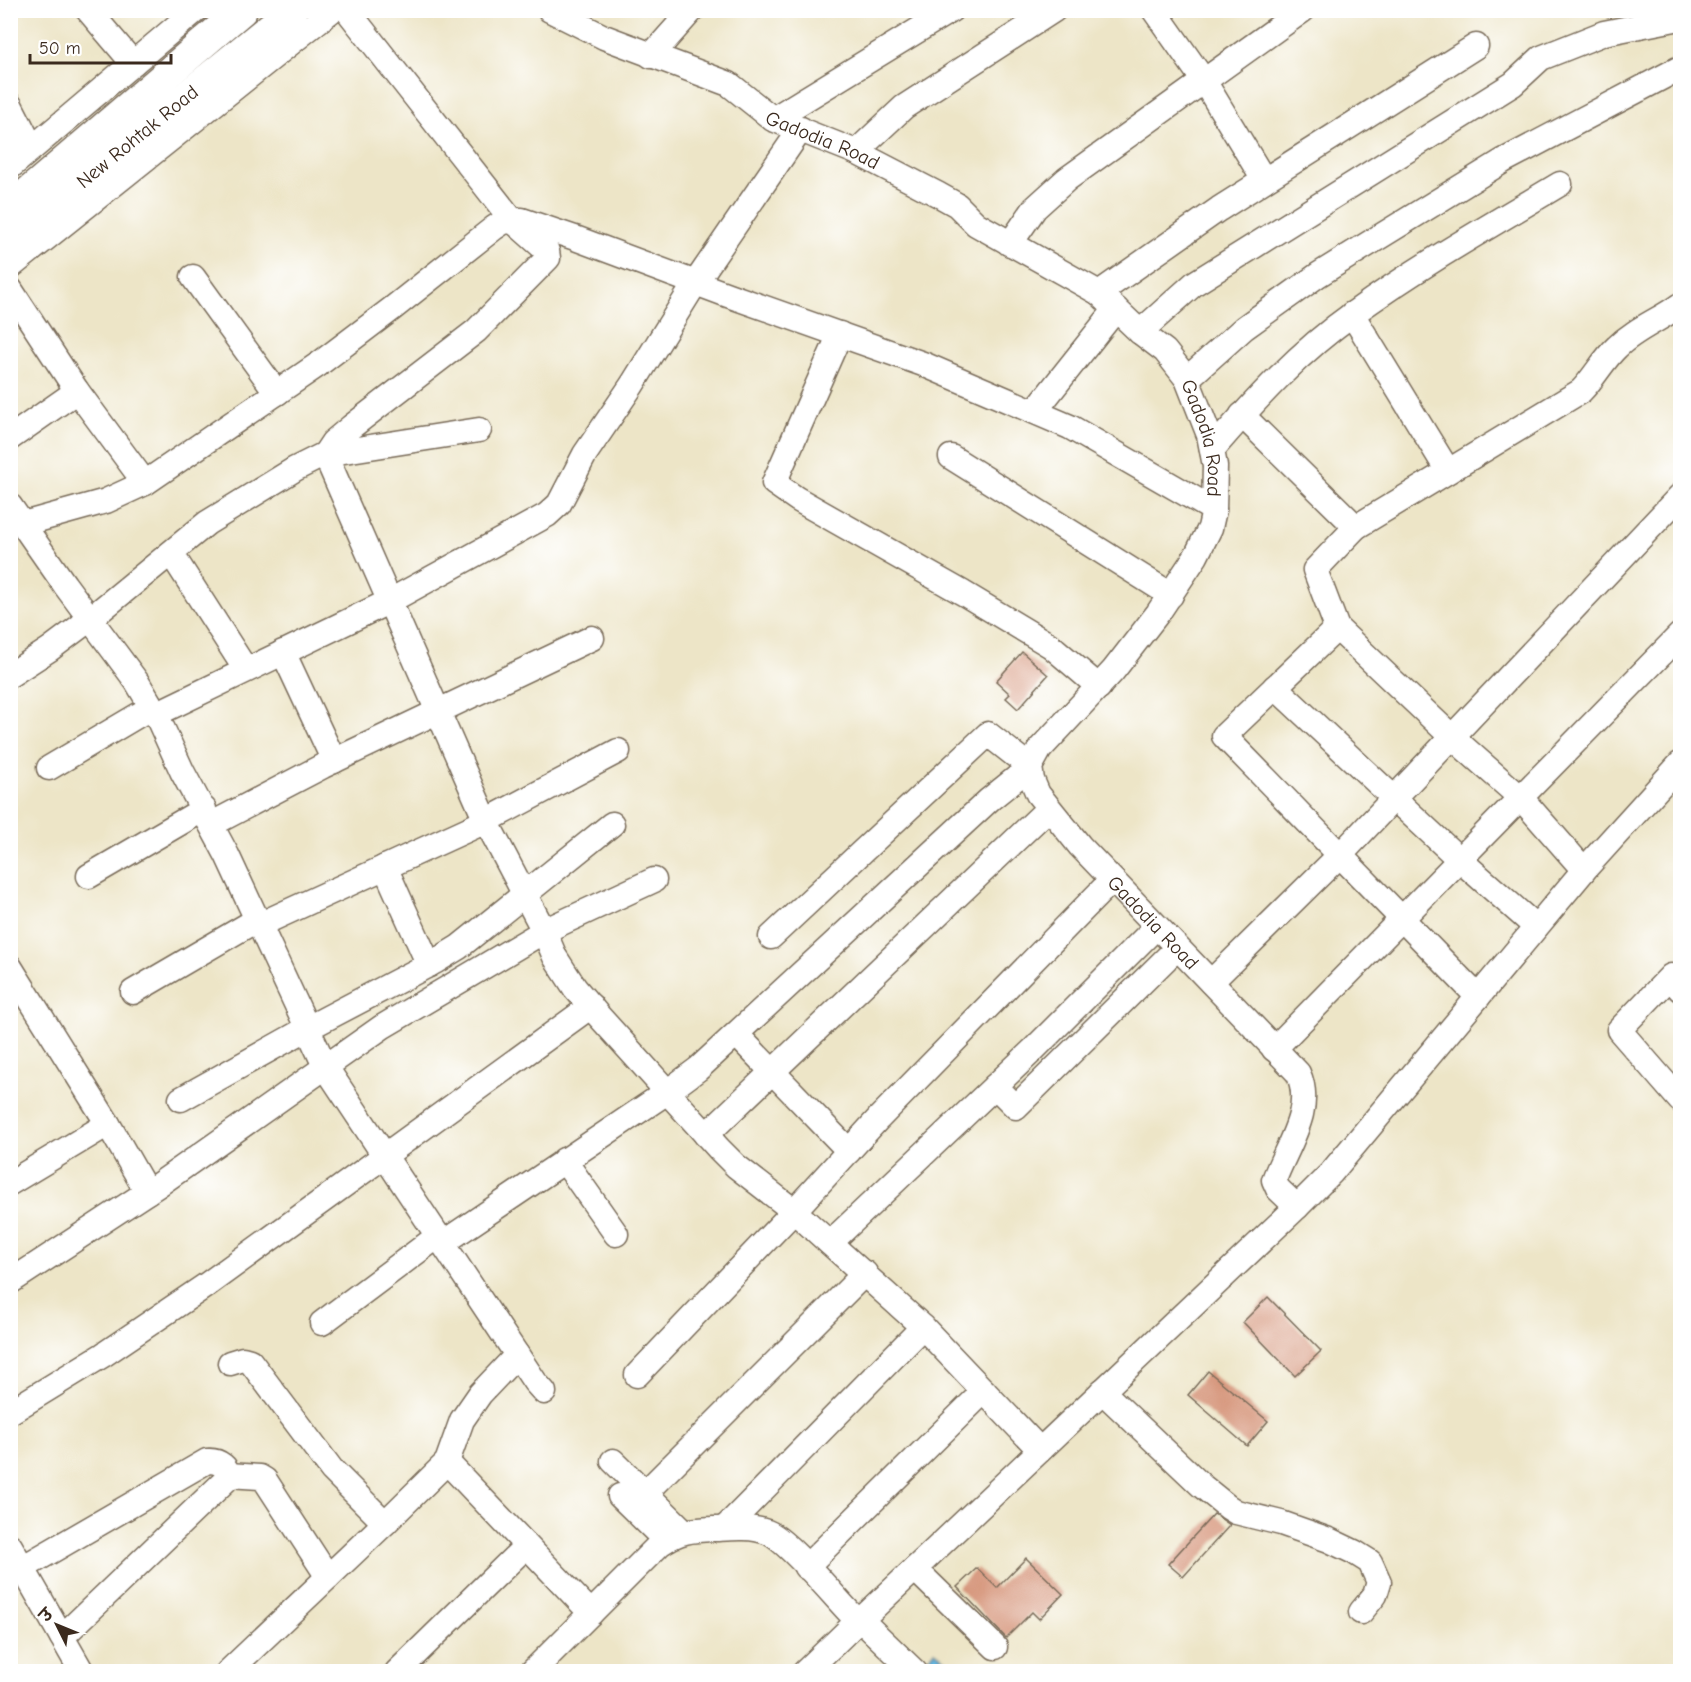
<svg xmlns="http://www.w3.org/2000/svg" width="1691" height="1682" font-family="'Comic Neue','Playpen Sans Deva',sans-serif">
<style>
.water{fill:#65b6e0;stroke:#50707f;stroke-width:1.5}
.building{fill:#d6957a}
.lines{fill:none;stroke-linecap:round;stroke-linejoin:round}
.minor-casing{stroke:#796b59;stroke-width:27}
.major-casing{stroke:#796b59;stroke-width:33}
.minor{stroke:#fff;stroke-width:24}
.major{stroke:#fff;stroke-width:30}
.labels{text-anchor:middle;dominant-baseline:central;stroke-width:4.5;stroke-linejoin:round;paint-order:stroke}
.street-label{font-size:20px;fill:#3b2a1e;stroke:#fff}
</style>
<rect width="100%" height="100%" fill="#fff"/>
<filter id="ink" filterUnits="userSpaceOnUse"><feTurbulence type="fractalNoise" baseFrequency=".0167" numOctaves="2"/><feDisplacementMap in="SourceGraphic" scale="12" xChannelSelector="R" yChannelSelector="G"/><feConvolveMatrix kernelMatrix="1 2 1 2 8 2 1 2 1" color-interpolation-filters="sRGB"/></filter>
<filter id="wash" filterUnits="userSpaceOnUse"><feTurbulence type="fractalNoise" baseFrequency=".008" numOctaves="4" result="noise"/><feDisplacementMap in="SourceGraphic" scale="24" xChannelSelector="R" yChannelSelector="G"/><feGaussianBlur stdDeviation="1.35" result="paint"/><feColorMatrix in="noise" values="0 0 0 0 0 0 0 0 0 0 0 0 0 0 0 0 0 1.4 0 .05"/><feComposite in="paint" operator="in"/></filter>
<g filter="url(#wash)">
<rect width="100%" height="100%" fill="#ede5c7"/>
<polygon class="water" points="935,1651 957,1669 954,1671 929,1671 923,1664"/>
<g id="blocks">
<g class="building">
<polygon points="1022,652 1048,675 1018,709 1006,698 1010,694 996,681"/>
<polygon points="1268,1297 1321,1351 1295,1376 1243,1322"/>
<polygon points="1208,1371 1268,1421 1247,1446 1188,1395"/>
<polygon points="1214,1514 1230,1525 1183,1577 1168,1564"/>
<polygon points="1026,1558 1063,1594 1039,1619 1032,1612 1006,1638 957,1587 977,1568 997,1588"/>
</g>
</g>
</g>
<g filter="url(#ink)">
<use href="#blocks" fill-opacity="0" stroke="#796b59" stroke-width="1.5"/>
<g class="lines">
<defs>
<g id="minor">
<polyline points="88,10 133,63"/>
<path id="s1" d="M 550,10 L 604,37 L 729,84 L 773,119 L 856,152 L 939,195 L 957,205 L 976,224 L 1099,293 L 1140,332 L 1165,351 L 1187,379 L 1209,435 L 1215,466 L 1214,510 L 1210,528 L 1196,556 L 1158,613 L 1113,671 L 1040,749 L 1030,767 L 1032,780 L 1038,794 L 1080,846 L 1298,1073 C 1315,1109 1286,1147 1274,1180 L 1278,1189 L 1297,1207"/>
<polyline points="1154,10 1204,81 1264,180"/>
<polyline points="651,56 692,10"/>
<polyline points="10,105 32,148"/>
<polyline points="773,119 951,10"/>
<polyline points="856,152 904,107 1054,10"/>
<polyline points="10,167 196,10"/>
<polyline points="1010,244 1035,208 1067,179 1303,10"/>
<polyline points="10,267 332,10"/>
<polyline points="193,277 277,393"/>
<polyline points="10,289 77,391 145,483"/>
<polyline points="1099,293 1219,209 1476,46"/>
<polyline points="1352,314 1448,471"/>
<polyline points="1140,332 1195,283 1513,84 1541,58 1604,33 1680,18"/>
<polyline points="840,334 774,483 797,499 963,593 1051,646 1099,687"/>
<polyline points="1187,379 1244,328 1318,275 1368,244 1503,161 1680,68"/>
<polyline points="1035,411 1116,309"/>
<polyline points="1242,415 1356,527"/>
<polyline points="479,430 325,454 486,821 544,931 555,957 575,988 597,1014 719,1149 736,1166 794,1211 923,1327 1040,1450"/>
<polyline points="10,438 77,391"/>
<path d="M 1212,450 C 1255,400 1300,351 1354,313 C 1419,266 1490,226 1560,184"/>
<polyline points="951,457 1171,595"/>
<polyline points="10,506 65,585 137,682 156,714 182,771 227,855 325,1066 535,1382 544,1392"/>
<polyline points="23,524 106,501 145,483 319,364 393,308 494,228 503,222 522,220 575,238 728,295 923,364 1070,427 1214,510"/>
<polyline points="171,553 246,670"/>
<polyline points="1337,628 1224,736 1478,997"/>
<polyline points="283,652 334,761"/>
<polyline points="10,675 50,649 90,619 207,523 295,469 325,454 333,442 351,427 476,331 548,258 547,251 512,220 347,10"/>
<polyline points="1275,687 1460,860 1536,927"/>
<polyline points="156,714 388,602 547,515 559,504 585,454 632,385 696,282 801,129"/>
<polyline points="49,768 152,707"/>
<polyline points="212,824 323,766 592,638"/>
<polyline points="385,867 429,965"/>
<path d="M 1584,870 L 1521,798 L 1452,737 L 1337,628 L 1315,570 L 1356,527 L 1581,391 C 1595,377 1603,360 1617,347 C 1635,329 1660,320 1680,305"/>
<polyline points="89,876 204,809"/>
<polyline points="261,924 486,821 618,751"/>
<polyline points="10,967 108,1124 147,1192"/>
<polyline points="1211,982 1346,849 1680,496"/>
<polyline points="1680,989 1671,976 1619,1030 1680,1100"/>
<polyline points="133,992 258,919"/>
<polyline points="737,1035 849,1151"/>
<polyline points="1274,1049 1680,635"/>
<polyline points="995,1086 1016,1107 1177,948"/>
<polyline points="181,1099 308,1028 436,961 459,947 612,824"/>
<polyline points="706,1135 1048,809"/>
<polyline points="564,1160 616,1234"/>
<polyline points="10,1183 108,1124"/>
<polyline points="443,1243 667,1092 698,1069 989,800 1030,767 988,734 771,937"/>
<polyline points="830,1243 1032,1051 1156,927"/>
<polyline points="10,1282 158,1185 382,1027 544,931 654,880"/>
<polyline points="322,1323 438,1236"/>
<polyline points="230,1363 243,1359 250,1361 332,1470 385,1523"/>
<polyline points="637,1375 794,1211 878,1119 1112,880"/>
<polyline points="1102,1391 1202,1486 1228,1507 1236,1512 1281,1523 1329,1540 1354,1552 1370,1562 1379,1582 1375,1595 1361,1612"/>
<polyline points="10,1412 103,1355 205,1286 591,1006"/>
<polyline points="613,1461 684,1531"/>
<polyline points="447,1462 591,1613"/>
<polyline points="228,1475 260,1477 265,1480 328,1577"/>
<polyline points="645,1493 865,1273"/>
<polyline points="620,1496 665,1540"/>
<polyline points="725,1528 923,1327"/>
<polyline points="10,1546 82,1672"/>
<polyline points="806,1567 984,1391"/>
<polyline points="915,1569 995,1647"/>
<path d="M 10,1575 L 207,1461 C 218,1460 231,1467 226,1480 L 62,1637"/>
<polyline points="228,1672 385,1523 447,1462 462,1420 480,1394 517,1355"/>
<polyline points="397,1672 526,1546"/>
<path d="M 532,1672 L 660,1544 C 680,1530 692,1530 716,1529 C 732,1528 752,1526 767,1532 C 788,1540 835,1598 854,1617 L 860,1619 L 865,1616 L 1297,1207 L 1331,1173 L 1584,870 L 1680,764"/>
<polyline points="805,1672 860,1619 915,1672"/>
</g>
<g id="major">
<polyline points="10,208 242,10"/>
<path id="s2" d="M 10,240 L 292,10"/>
</g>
</defs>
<use href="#minor" class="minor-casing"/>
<use href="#major" class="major-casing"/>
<use href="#minor" class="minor"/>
<use href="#major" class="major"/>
</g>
</g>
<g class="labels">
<g class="street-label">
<text stroke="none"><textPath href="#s2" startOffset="164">New Rohtak Road</textPath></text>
<text stroke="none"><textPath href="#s1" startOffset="304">Gadodia Road</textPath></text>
<text stroke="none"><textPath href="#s1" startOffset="807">Gadodia Road</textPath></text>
<text stroke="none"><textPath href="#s1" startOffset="1401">Gadodia Road</textPath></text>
</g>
</g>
<rect width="1691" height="1682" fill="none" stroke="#fff" stroke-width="36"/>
<g transform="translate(57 1625) rotate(313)" stroke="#ffffff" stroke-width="4.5" paint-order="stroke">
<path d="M0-4.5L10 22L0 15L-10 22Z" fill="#3b2a1e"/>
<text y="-9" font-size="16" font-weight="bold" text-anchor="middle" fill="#3b2a1e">उ</text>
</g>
<path d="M30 54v9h141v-9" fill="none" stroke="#3b2a1e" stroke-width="3"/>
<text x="39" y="54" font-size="18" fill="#3b2a1e" stroke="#ffffff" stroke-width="4.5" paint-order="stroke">50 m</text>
</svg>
